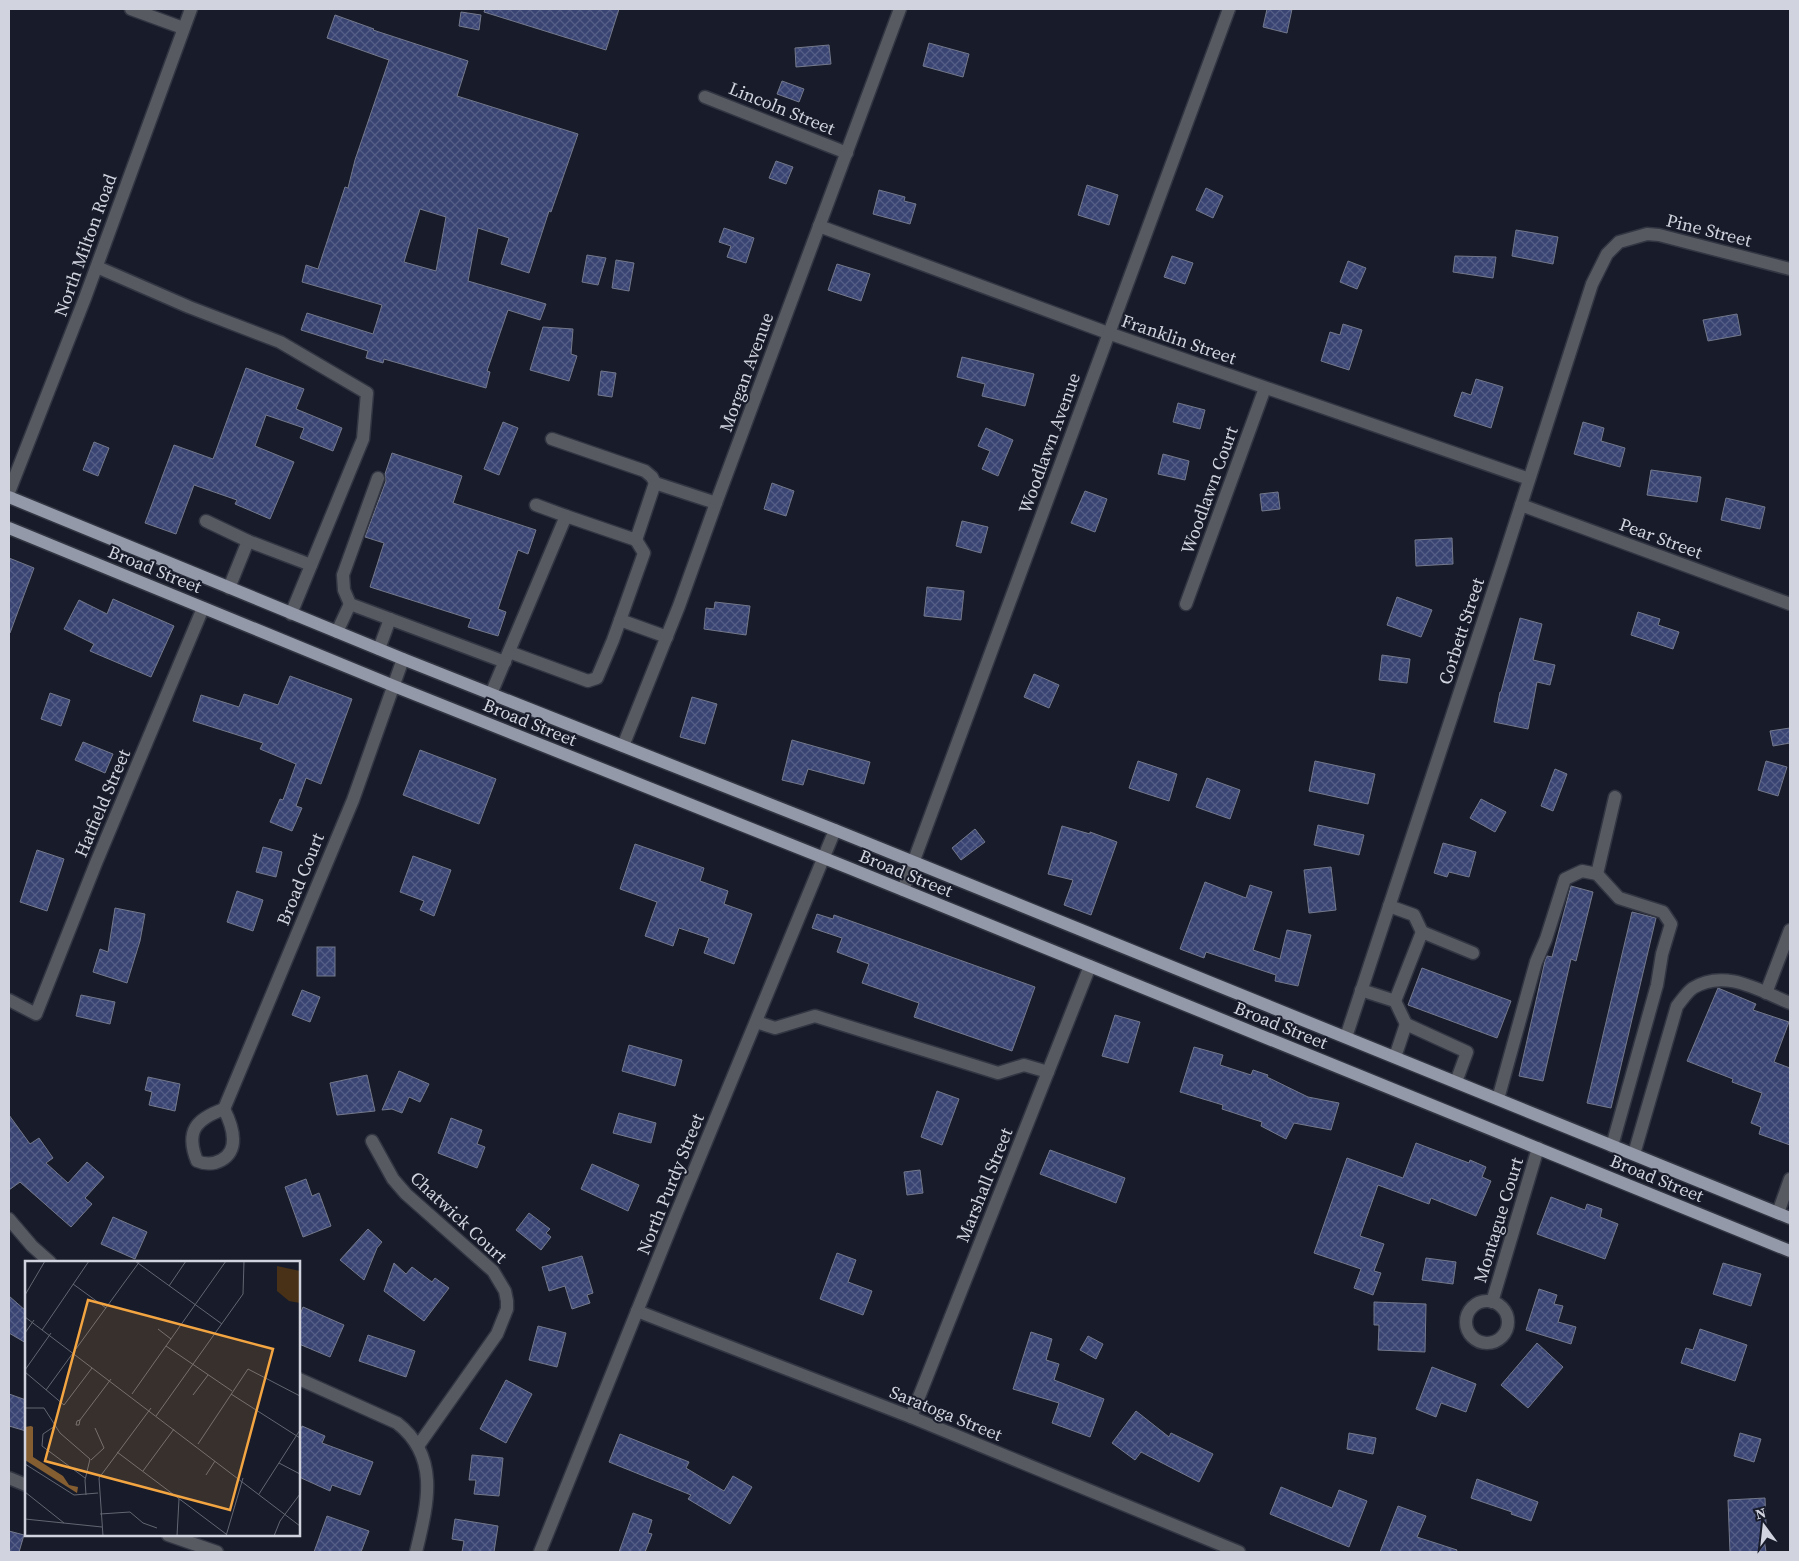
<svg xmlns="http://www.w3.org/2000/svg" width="1799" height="1561" font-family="'Source Serif 4',serif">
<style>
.building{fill:url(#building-cross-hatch);stroke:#73788b;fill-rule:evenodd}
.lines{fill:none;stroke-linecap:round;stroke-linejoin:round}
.minor-casing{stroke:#323643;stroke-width:15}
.major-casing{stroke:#323643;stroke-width:15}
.minor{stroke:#585a62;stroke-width:12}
.major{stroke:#9499a9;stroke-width:12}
.labels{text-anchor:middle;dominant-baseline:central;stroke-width:4;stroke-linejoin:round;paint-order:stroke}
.street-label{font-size:18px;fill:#d1d4df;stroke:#181c2a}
.inset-road{fill:none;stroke:#626672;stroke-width:1}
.view{fill:#f3a542;fill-opacity:0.15;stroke:#f3a542;stroke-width:2.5}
.inset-edge{fill:none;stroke:#d1d4df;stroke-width:2.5}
</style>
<defs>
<pattern id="building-cross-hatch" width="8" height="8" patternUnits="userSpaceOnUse" patternTransform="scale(1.25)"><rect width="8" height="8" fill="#394472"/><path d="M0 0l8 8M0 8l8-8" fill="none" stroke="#555e86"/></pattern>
</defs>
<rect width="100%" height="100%" fill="#181c2a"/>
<g class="building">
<polygon points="485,9 619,9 606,50 484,12"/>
<polygon points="1267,9 1292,9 1287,33 1263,27"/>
<polygon points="461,12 481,15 479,30 459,26"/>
<path d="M 335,15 L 374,29 L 373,30 L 468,61 L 457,96 L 578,134 L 551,212 L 549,211 L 529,273 L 501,264 L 509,238 L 478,228 L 468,281 L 546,304 L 540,320 L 508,310 L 487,371 L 490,372 L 486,388 L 384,359 L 383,363 L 366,358 L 368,351 L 301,330 L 307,313 L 373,334 L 382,305 L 302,282 L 306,265 L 318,269 L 345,187 L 348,188 L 355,160 L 389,60 L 327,38 ZM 420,209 L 446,217 L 436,271 L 404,262 Z"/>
<polygon points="929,43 969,54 963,77 923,66"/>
<polygon points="829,45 831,64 796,67 795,48"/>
<polygon points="782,81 804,89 799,102 777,94"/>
<polygon points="776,161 793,167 786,184 769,178"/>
<polygon points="1087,185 1118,195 1109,225 1078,215"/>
<polygon points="1206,188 1223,196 1213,218 1196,210"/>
<polygon points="879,190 905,197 904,201 916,204 910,224 873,214"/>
<polygon points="724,228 754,238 746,263 727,257 731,246 719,242"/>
<polygon points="1516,230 1558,237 1553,264 1512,256"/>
<polygon points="587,255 606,258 598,285 582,282"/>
<polygon points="1172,256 1193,263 1185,284 1164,277"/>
<polygon points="1455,256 1496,257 1493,278 1453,272"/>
<polygon points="616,260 634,263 629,291 612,288"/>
<polygon points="1348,261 1366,268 1357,289 1340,282"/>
<polygon points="837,264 870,274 861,301 828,290"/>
<polygon points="1737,314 1741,335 1708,341 1703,320"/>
<polygon points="1343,324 1362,330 1349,370 1321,361 1330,332 1340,335"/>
<polygon points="543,327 573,329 571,354 577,356 569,381 530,370"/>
<polygon points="962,357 1034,374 1025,406 982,396 985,384 957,377"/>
<polygon points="246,368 304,389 296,409 342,428 333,451 300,438 304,428 266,415 255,446 294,462 270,519 235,504 237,500 194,485 176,534 145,523 174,445 213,459"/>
<polygon points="601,371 616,373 612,397 598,395"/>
<polygon points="1476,379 1503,387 1491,428 1454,416 1462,392 1471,395"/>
<polygon points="1178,403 1205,410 1200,429 1173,422"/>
<polygon points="503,422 518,428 499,475 484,469"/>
<polygon points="1583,422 1604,428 1601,441 1625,448 1620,467 1574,454"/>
<polygon points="986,428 1013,440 998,476 982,469 990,451 978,446"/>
<polygon points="94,442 109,448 98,476 83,470"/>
<polygon points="392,453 462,476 453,503 536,530 528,554 518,550 498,609 506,612 498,636 468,627 471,619 370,587 384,543 365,537 386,481 385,474"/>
<polygon points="1163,454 1189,461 1185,480 1158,474"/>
<polygon points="1651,470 1701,477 1697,502 1647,495"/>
<polygon points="772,483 794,491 786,516 764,509"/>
<polygon points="1085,491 1107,499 1095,532 1071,523"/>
<polygon points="1278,492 1280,509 1262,511 1260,494"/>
<polygon points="1726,498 1765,507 1760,529 1721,520"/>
<polygon points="962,521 988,527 981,553 956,546"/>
<polygon points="1452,538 1453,564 1416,566 1415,540"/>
<polygon points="9,558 34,568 10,633 9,632"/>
<polygon points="927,587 964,591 961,620 924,616"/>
<polygon points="1397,597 1432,610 1421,637 1387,625"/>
<polygon points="113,599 174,626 151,677 90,651 94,644 64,629 79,600 107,614"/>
<polygon points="715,602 750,606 746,635 704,629 706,608 714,609"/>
<polygon points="1638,612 1660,619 1658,625 1679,632 1673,649 1631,635"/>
<polygon points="1520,618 1542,624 1533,660 1555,665 1550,685 1537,682 1528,729 1494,722 1500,692 1501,692"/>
<polygon points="1382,655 1410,659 1407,683 1379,680"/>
<polygon points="1034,674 1059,685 1049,708 1024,697"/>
<polygon points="290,676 352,699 321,784 306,778 296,806 302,808 292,831 270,822 280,799 283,800 296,764 260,749 263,743 193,721 201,695 239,707 244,694 278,705"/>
<polygon points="50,693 70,700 61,726 41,719"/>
<polygon points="692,697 717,704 705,744 680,737"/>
<polygon points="1790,728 1790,743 1773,746 1770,731"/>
<polygon points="792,740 870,762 864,784 808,769 803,785 782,780"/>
<polygon points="83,742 113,754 105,773 75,760"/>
<polygon points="420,750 496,779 479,824 403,795"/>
<polygon points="1138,761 1177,774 1169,801 1129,788"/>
<polygon points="1315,761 1375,774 1368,804 1309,791"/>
<polygon points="1766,761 1787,767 1778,796 1758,790"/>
<polygon points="1555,769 1567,774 1553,811 1541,806"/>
<polygon points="1207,778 1240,790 1230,819 1196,807"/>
<polygon points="1481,799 1506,812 1495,832 1470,818"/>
<polygon points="1318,825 1364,835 1359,855 1314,845"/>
<polygon points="1062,826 1090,834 1090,832 1117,842 1091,915 1064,905 1073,880 1048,874"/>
<polygon points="975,829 985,842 961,860 952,848"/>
<polygon points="1443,843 1476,852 1469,877 1449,872 1447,877 1434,873"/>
<polygon points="635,844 704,868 700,881 728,891 724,904 752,914 734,964 704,953 709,938 679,928 673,946 645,936 657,902 620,889"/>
<polygon points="263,847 282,852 276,877 256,872"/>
<polygon points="37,850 64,859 47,911 20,902"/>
<polygon points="413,856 451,870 434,916 420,910 424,901 400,892"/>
<polygon points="1331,867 1336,910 1309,913 1304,870"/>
<polygon points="1205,882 1246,898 1250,885 1272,892 1253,950 1280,959 1287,930 1311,935 1298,986 1275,981 1276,975 1206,952 1204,958 1180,949"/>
<polygon points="1571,886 1593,892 1576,961 1571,959 1543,1081 1519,1076 1545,961 1547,956 1552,957"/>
<polygon points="237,891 263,900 253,931 227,922"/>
<polygon points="115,908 145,914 140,941 127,983 93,972 100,949 108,952"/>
<polygon points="1632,912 1656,918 1611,1108 1587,1103"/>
<polygon points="817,914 833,919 834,915 1035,987 1012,1051 914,1017 919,1003 862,983 869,964 837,952 842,938 812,928"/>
<rect x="317" y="947" width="18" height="29"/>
<polygon points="1422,968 1511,1001 1497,1038 1408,1005"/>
<polygon points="1718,988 1756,1004 1753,1010 1789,1022 1774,1062 1790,1068 1790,1145 1759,1134 1761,1127 1751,1123 1762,1093 1732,1082 1733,1079 1687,1061"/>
<polygon points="302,990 320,997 310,1022 292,1015"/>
<polygon points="81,995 115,1002 110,1024 76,1016"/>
<polygon points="1115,1015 1140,1022 1128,1063 1102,1056"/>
<polygon points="629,1045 682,1060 675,1086 622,1071"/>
<polygon points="1194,1047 1223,1055 1220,1065 1251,1075 1253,1070 1268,1075 1267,1077 1308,1097 1339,1103 1331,1130 1294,1123 1286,1139 1261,1126 1262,1122 1222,1109 1223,1105 1180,1092"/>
<polygon points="399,1071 429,1084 420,1102 409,1097 402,1113 392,1109 382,1110"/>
<polygon points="367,1075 375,1111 337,1115 330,1083"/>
<polygon points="148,1077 180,1084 175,1111 149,1105 152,1092 145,1090"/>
<polygon points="937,1091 959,1099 942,1145 921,1137"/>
<polygon points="619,1113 656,1123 651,1143 613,1133"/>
<polygon points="9,1115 30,1144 39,1138 53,1158 46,1163 68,1183 87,1162 104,1177 85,1198 92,1204 71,1227 20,1182 9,1190"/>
<polygon points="451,1118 482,1130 477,1144 485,1147 477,1168 438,1153"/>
<polygon points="1416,1143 1469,1163 1470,1160 1486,1167 1482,1177 1491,1181 1476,1216 1431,1198 1429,1204 1378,1185 1360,1236 1384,1244 1374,1271 1381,1273 1373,1295 1354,1288 1361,1269 1314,1253 1347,1158 1403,1178"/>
<polygon points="1050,1150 1125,1178 1116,1203 1040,1174"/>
<polygon points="592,1164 639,1185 628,1211 581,1189"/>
<polygon points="920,1170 923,1193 907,1195 904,1172"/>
<polygon points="306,1179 312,1196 319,1193 331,1226 303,1237 285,1187"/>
<polygon points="1551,1197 1585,1210 1587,1204 1602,1209 1600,1217 1618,1224 1605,1259 1537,1234"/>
<polygon points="529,1213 550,1229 546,1233 551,1237 541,1250 516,1230"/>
<polygon points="113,1217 147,1232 135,1259 101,1244"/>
<polygon points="368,1229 382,1242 377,1248 364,1280 340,1260"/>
<polygon points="837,1253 856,1260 848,1282 872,1291 863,1315 820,1299"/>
<polygon points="582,1256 593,1293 587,1295 590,1303 572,1309 565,1286 549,1291 542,1267"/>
<polygon points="1426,1258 1456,1262 1453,1284 1422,1280"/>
<polygon points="394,1263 406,1274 412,1267 432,1282 435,1278 449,1288 424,1321 384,1291"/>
<polygon points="1723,1263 1761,1274 1751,1306 1713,1294"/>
<polygon points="1539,1289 1557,1295 1554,1304 1563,1306 1558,1322 1576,1327 1571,1344 1526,1330"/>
<polygon points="9,1296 26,1311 26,1343 9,1333"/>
<polygon points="1374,1302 1426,1304 1425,1352 1378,1350 1379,1325 1374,1325"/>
<polygon points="303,1307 344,1325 330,1357 299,1344 299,1317"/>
<polygon points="538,1326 566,1333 557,1367 529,1360"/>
<polygon points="1700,1329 1747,1345 1735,1381 1681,1363 1686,1348 1693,1350"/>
<polygon points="1031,1332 1052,1339 1046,1360 1059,1364 1054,1380 1104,1399 1090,1437 1052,1423 1059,1403 1013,1389"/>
<polygon points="368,1335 415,1351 406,1377 359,1361"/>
<polygon points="1088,1336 1103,1344 1096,1359 1080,1350"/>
<polygon points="1537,1343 1563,1367 1528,1408 1501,1385"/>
<polygon points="1432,1367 1476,1384 1466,1412 1441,1403 1436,1417 1416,1409"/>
<polygon points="506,1380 532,1394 506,1443 480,1429"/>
<polygon points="9,1394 26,1400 26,1431 9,1426"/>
<polygon points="1136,1411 1169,1437 1171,1433 1213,1454 1199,1482 1141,1452 1135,1460 1112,1443"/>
<polygon points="302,1426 325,1436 322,1443 373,1462 360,1495 332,1485 330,1491 299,1477 299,1434"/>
<polygon points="1349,1433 1376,1438 1373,1454 1347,1449"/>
<polygon points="1740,1433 1761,1439 1754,1462 1734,1456"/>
<polygon points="620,1434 689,1462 686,1468 724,1491 733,1476 752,1487 730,1524 688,1499 691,1495 609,1462"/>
<polygon points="472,1455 503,1458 499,1496 474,1494 476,1480 469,1480"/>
<polygon points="1477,1479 1538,1502 1531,1521 1511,1514 1512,1512 1471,1498"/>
<polygon points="1281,1487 1332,1508 1339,1490 1367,1501 1349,1547 1270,1514"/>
<polygon points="1765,1498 1766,1524 1762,1525 1766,1552 1730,1552 1728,1500"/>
<polygon points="1398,1506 1426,1516 1417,1537 1457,1550 1456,1552 1380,1552"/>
<polygon points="633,1513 652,1520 648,1533 652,1534 645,1552 619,1552"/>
<polygon points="327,1516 369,1531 361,1552 314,1552"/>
<polygon points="455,1519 498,1526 494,1552 462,1552 464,1541 452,1539"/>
<polygon points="9,1531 24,1535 19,1552 9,1552"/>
</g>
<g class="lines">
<defs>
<g id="minor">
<polyline points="131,9 183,28"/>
<polyline points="705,97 847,153"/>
<polyline points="819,226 1108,333 1529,479"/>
<polyline points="97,267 189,307 280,342 367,393 363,439 291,614"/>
<polyline points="378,478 343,575 344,590 350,604 505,662"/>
<polyline points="655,483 716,503"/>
<polyline points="9,492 85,298 191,9"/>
<polyline points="536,505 566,516"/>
<polyline points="1521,505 1790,604"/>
<polyline points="206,521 248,541 229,588"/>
<polyline points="248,541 311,565"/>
<polyline points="1186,604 1265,388"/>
<polyline points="620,620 667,637"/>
<polyline points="337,632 350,604"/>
<polyline points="379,649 390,619"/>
<polyline points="509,652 588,681 597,678 613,640 644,553 636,540"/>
<polyline points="491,694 566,516 636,540 655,483 652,477 645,471 552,439"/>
<polyline points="623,746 679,606 716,503 900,9"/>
<polyline points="1597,874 1615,797"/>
<polyline points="903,890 1229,9"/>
<polyline points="1389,906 1414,915 1422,932"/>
<polyline points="1361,990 1395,1001 1406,1024"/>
<polyline points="1766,993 1790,930"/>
<polyline points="9,1000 36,1014 96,863 203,608"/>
<polyline points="1395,1001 1422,932 1473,953"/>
<polyline points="756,1022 775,1028 815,1016 998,1073 1024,1065 1048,1072"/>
<polyline points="1346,1037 1503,561 1592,284 1607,254 1619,242 1647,234 1659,235 1790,269"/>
<polyline points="1395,1057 1406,1024 1467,1052 1456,1082"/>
<polyline points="1498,1099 1536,962 1546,939 1565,879 1582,871 1597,874 1619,898 1663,912 1671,924 1662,954 1657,985 1612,1146"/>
<polyline points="224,1109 353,800 403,659"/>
<path d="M 224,1109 C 229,1119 233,1128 233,1139 C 234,1159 213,1168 197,1161 C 185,1131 196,1119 224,1109 Z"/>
<polyline points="372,1141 393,1179 406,1194 493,1271 505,1291 507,1301 507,1309 497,1334 418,1446"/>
<path d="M 1634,1154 L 1677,1006 C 1682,1000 1687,992 1693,988 C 1725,968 1760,991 1790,1003"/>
<polyline points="1778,1213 1790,1179"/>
<polyline points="9,1219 32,1246 50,1262"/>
<circle cx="1487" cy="1322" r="21"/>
<polyline points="1492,1302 1538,1148"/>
<polyline points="637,1311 911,1417 1239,1552"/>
<path d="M 299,1379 L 397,1423 C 441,1457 427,1506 416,1552"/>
<polyline points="911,1417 1090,966"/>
<polyline points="9,1478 26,1485"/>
<polyline points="168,1535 217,1552"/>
<polyline points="540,1552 677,1212 835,830"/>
</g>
<g id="major">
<polyline points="9,497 403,659 835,830 1790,1218"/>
<polyline points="9,528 394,686 849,868 1790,1251"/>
</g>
</defs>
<use href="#minor" class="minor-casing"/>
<use href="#major" class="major-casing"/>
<use href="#minor" class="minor"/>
<use href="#major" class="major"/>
</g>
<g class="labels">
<g class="street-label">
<text transform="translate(782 108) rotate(22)">Lincoln Street</text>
<text transform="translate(1709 230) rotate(14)">Pine Street</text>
<text transform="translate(85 245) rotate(-70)">North Milton Road</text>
<text transform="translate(1179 339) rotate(19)">Franklin Street</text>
<text transform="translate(746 372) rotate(-70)">Morgan Avenue</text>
<text transform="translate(1049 443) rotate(-70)">Woodlawn Avenue</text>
<text transform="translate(1209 490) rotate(-70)">Woodlawn Court</text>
<text transform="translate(1661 538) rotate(20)">Pear Street</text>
<text transform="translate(155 569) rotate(22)">Broad Street</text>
<text transform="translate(1461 631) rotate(-72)">Corbett Street</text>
<text transform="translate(530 722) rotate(22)">Broad Street</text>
<text transform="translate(102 803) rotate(-67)">Hatfield Street</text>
<text transform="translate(906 873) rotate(22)">Broad Street</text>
<text transform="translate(300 879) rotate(-68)">Broad Court</text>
<text transform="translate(1281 1025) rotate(22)">Broad Street</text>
<text transform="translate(1657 1178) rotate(22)">Broad Street</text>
<text transform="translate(670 1184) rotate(-68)">North Purdy Street</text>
<text transform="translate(984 1185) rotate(-68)">Marshall Street</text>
<text transform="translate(459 1217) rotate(43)">Chatwick Court</text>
<text transform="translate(1498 1220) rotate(-73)">Montague Court</text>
<text transform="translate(946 1413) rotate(22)">Saratoga Street</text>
</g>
</g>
<g transform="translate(25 1261)">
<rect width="275" height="275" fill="#181c2a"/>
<path d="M 252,5 L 275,10 L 275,42 L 264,40 L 252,30 Z" fill="#483116"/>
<path d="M 6,165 L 8,166 L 8,196 L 38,215 L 44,224 L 53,226 L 52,232 L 0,199 L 0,166 Z" fill="#845e31"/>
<path class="inset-road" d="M 110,0 L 197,63M 48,23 L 81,47M 144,25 L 161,0M 0,34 L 20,0M 0,56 L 275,265M 133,68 L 146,78M 17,69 L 64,0M 0,72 L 9,59M 141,85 L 207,130M 0,109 L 26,72M 0,111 L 39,144 L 67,107M 21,129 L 115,0M 107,133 L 201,0M 206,133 L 275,177M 168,134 L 183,114M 0,147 L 19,147 L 35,172 L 65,198 L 60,219 L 61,234M 131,155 L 218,33 L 219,0M 55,159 L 86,118M 52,160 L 55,159 L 54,164 L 51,164 ZM 30,165 L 18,173 L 17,185 L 60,217M 173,183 L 223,108 L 275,135M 92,191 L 201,273M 66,199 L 79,187 L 70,167M 254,202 L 275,213M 0,203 L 49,234 L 73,232M 118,210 L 149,168M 181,214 L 190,200M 0,231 L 39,262M 234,233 L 275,169M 75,253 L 105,251 L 118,262 L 132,267M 0,258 L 77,266M 78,275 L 74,217 L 126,147M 152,275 L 154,238M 201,275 L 218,217M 249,275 L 255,260 L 275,233"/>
<path class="view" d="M 63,39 L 248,88 L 205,249 L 20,200 Z"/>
<rect width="275" height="275" class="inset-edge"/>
</g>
<rect width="1799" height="1561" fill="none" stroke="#d1d4df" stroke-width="20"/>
<g transform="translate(1764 1526) rotate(345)" stroke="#181c2a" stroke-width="4" paint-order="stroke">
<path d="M0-4L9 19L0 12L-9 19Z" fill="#d1d4df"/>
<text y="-8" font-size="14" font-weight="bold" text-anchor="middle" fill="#d1d4df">N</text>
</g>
</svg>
